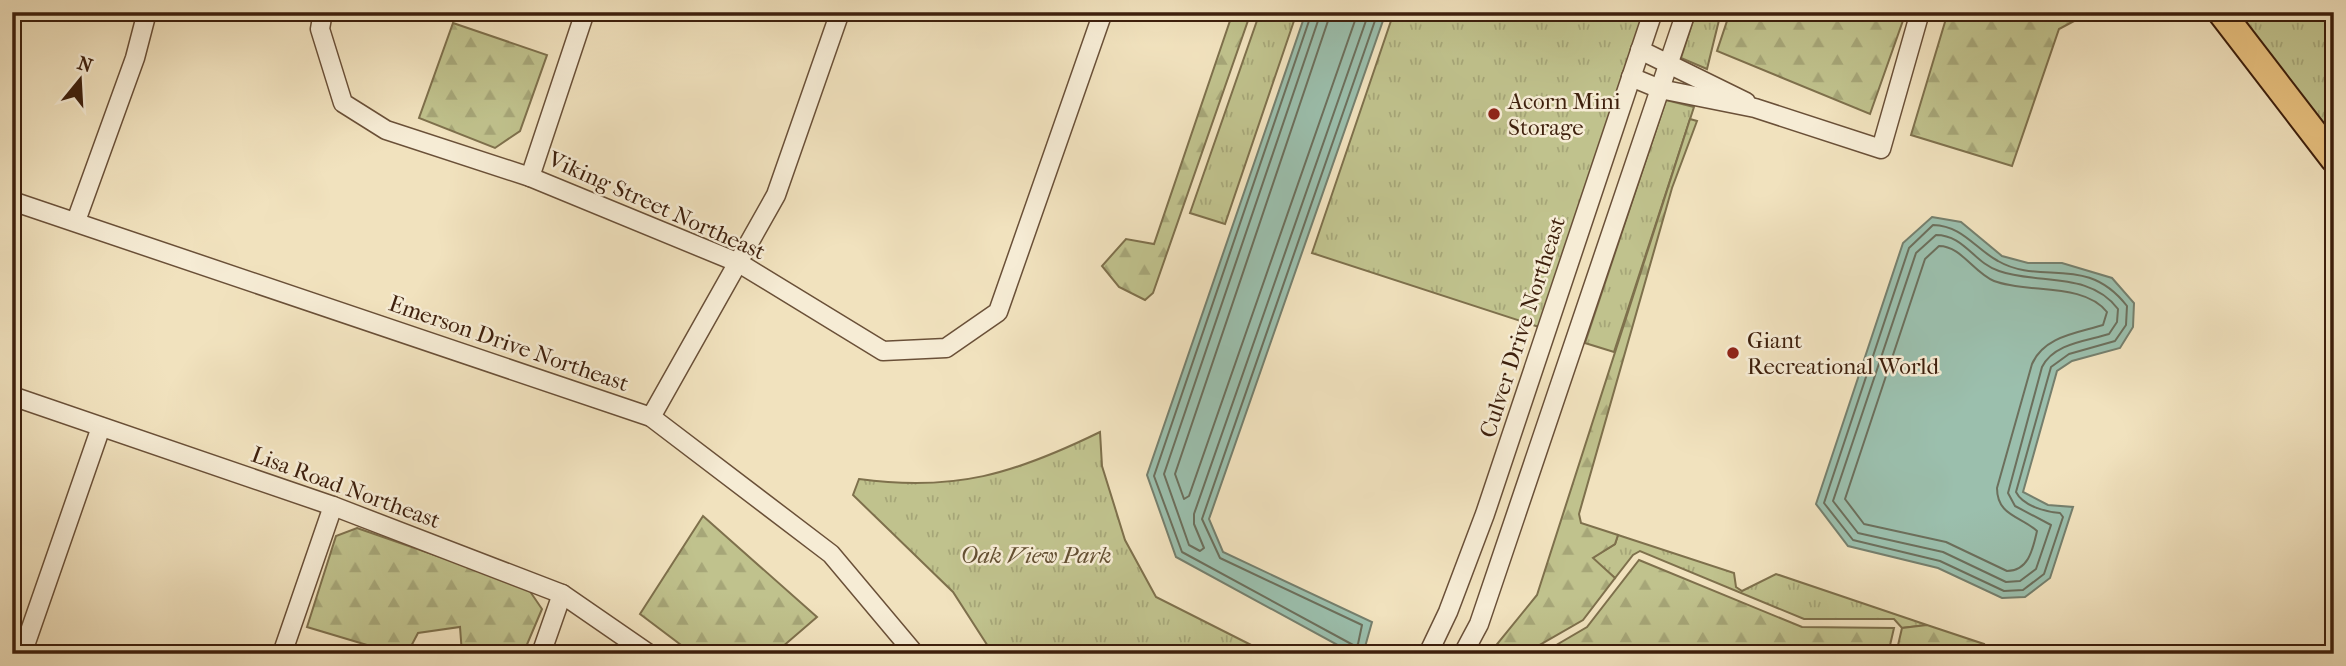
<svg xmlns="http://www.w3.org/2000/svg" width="2346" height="666" viewBox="0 0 2346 666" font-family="'IM FELL French Canon',serif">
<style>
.grass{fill:url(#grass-tufts);stroke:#7e704c;stroke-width:2}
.forest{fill:url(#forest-firs);stroke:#7e704c;stroke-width:2}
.water{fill:#9bbfad;stroke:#757f6d;stroke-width:2}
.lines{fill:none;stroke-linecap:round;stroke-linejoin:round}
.shore{stroke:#6c6f5c;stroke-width:2}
.minor-casing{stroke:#6a5038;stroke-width:21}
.highway-casing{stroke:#3d1f0c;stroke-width:30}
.minor{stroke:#f6ecd5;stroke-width:18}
.highway{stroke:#e8c17f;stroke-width:26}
.poi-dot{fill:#8f2418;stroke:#f6ecd5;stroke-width:2.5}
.labels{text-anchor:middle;stroke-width:5;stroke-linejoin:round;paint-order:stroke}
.poi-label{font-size:23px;fill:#3d1f0c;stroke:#f6ecd5;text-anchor:start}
.street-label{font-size:23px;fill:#3d1f0c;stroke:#f6ecd5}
.park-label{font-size:23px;font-style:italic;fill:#645033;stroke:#f6ecd5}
</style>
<defs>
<pattern id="grass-tufts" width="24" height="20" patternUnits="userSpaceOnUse" patternTransform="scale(1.75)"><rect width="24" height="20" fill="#c0c28d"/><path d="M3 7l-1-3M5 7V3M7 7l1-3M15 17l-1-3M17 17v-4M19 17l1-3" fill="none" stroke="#a6a678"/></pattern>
<pattern id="forest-firs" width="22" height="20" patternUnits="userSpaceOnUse" patternTransform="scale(1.75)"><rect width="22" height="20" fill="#c0c28d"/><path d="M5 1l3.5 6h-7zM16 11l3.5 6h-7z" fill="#a6a678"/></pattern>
</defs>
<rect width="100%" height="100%" fill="#f1e2be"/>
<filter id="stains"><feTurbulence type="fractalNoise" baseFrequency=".00286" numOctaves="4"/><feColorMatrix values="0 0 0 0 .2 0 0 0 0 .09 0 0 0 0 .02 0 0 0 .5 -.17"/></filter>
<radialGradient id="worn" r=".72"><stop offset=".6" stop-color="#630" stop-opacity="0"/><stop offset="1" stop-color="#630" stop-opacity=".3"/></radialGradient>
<g class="grass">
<path d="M1260,12h37l-72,212 -35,-11z"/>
<path d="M1394,12h250l-105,315 -227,-74z"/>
<path d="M1696,12h25l-14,57 -26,-11z"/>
<path d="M2238,12l96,2v126z"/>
<path d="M1666,100l28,7 -80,245 -29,-9z"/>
<path d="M1100,432l2,34 23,74 31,57 113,57h-276l-40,-62 -100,-97 6,-16c96,13 155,-5 241,-47z"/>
<path d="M1618,535l116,38 2,14 6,4 34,-17 151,51 -25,3 -8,-9h-90l-164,-68 -7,4 -18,23 -23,-20 23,-14z"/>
</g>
<g class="forest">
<path d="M1233,12h18l-98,281 -8,7 -26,-13 -17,-21 24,-27 28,5z"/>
<path d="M1730,12h176l-36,102 -153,-63z"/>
<path d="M1948,12h143l-32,17 -47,137 -101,-31z"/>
<path d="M453,23l94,32 -27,76 -25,17 -76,-30z"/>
<path d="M1690,119l7,2 -25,67 -93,326 2,9 37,12 -3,9 -22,14 22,20 -32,42 -59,34h-35l48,-59z"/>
<path d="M703,516l114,101 -43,37h-81l-53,-40z"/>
<path d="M357,528l170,59 15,22 -19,45h-61l-2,-27 -42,6 -11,21h-10l-90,-27 29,-91z"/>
<path d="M1639,560l163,67 92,1 -6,26h-347l46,-27z"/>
<path d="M1927,625l57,19 -3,10h-85l6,-26z"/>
</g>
<g class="water">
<path d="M1306,12h80l-177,507 14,33 149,70 -9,32h-9l-178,-97 -29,-82z"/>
<path d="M1932,217l29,5 41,34 26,7h34l50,15 22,25 -1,24 -13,21 -48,13 -15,10 -34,121 25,13 25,2 -23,71 -25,19 -23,1 -64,-30 -90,-22 -32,-42 87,-261z"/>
</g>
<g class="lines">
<g class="shore">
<path d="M1312,12l-158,464 28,76 173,94 3,-2 4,-19 -142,-67 -18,-39 176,-507"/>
<path d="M1321,12l-157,462 25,71 11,6 4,-3 -10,-24v-10l175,-502"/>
<path d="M1331,12l-156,462 9,25 5,-3 169,-484"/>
<path d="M1933,225c30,1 41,23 65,36 43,25 88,-8 129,45l-1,19 -11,16 -46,13 -18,13 -35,125c7,14 30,20 44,21l3,4 -19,57 -21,16 -19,1 -64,-30 -87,-21 -29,-37 85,-255z"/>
<path d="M1936,235c28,0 38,28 63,36 40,14 90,0 119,38l-1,13 -8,12c-22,7 -55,9 -67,33l-34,126 7,13 36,19 -15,44 -16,12 -14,1 -63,-30 -85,-19 -25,-32 83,-248z"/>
<path d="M1939,246c22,0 35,27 55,35 34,13 89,1 113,31l-4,13c-25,8 -59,11 -71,39l-35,124c0,28 24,28 40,43 -4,17 -8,40 -30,40l-61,-29 -82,-18 -19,-25 80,-240z"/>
</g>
<g class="minor-casing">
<g id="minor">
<path d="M323,12l-3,17 23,74 43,27 144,47 209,86 144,88 63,-3 52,-36 105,-300"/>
<path d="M1640,50l106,52"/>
<path d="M1631,77l29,12 95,19 126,41 39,-137"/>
<path d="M530,177l55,-165"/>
<path d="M12,201l639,216 180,137 84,100"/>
<path d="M76,221l59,-163 12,-46"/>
<path d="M12,396l321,110 229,88 87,60"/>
<path d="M651,417l125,-222 64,-183"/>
<path d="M22,654l79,-227"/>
<path d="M282,654l51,-148"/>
<path d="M541,654l21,-60"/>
<path d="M1428,654l20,-42 37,-98 168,-502"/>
<path d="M1463,654l16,-30 207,-612"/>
</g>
</g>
<g class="highway-casing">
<path id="highway" d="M2221,12l113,147"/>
</g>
<use href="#minor" class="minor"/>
<use href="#highway" class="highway"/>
</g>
<g class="poi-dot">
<circle cx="1494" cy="114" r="7"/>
<circle cx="1733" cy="353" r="7"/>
</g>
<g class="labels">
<g class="poi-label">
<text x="1508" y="109">Acorn Mini<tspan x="1508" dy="26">Storage</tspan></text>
<text x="1747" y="348">Giant<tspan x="1747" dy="26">Recreational World</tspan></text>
</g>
<g class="street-label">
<text transform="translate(657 205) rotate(24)" y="8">Viking Street Northeast</text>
<text transform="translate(1522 327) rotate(-72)" y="8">Culver Drive Northeast</text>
<text transform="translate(509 343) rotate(19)" y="8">Emerson Drive Northeast</text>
<text transform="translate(346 487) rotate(20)" y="8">Lisa Road Northeast</text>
</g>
<g class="park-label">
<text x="1036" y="563">Oak View Park</text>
</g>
</g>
<rect width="2346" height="666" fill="none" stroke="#f1e2be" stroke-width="42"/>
<rect x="14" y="14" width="2318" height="638" fill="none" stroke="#3d1f0c" stroke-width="3.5"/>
<rect x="21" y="21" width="2304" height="624" fill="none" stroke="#3d1f0c" stroke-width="2"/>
<g transform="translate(80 80) rotate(18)" stroke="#f6ecd5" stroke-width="5" paint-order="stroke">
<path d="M0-5L12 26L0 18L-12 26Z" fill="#3d1f0c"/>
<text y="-10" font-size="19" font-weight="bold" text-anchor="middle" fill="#3d1f0c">N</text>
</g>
<rect width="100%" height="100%" filter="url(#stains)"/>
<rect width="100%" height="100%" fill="url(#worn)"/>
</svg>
